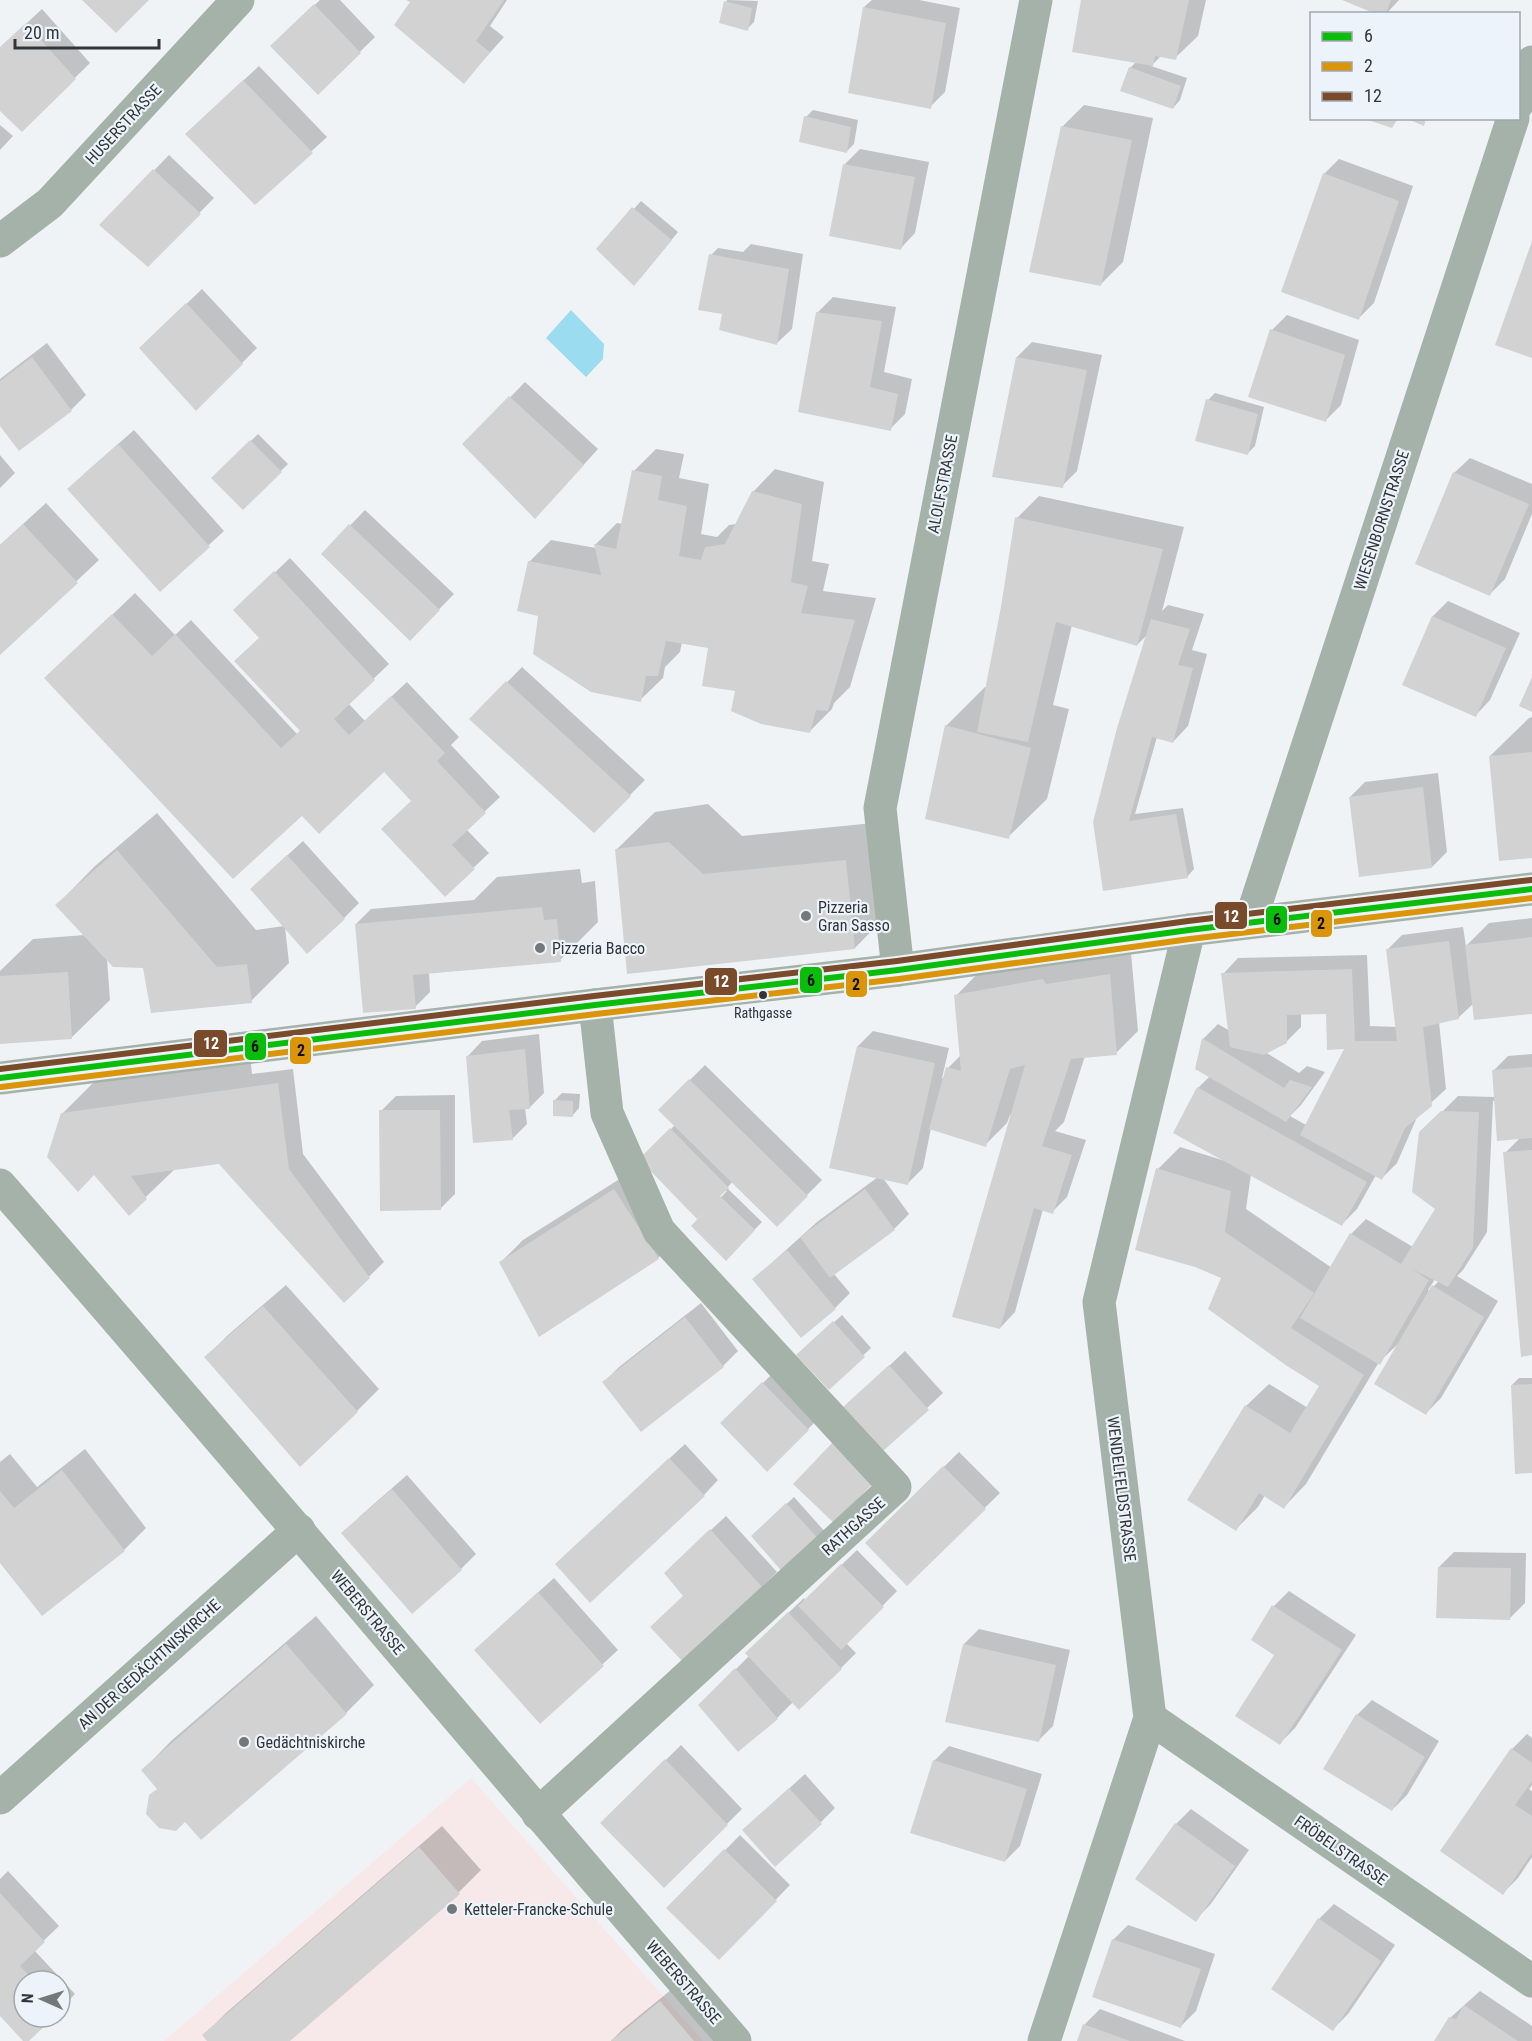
<svg xmlns="http://www.w3.org/2000/svg" width="1532" height="2041" viewBox="0 0 1532 2041" font-family="'Roboto Condensed',sans-serif">
<style>
.education{fill:#f7e9e9}
.water{fill:#9bdcf1}
.shadow{fill:#0003;fill-rule:evenodd}
.building{fill:#d2d2d2}
.lines{fill:none;stroke-linecap:round;stroke-linejoin:round}
.minor{stroke:#a5b2a9;stroke-width:33}
.bus-1-casing{stroke:#ecf3fa;stroke-width:10}
.bus-2-casing{stroke:#ecf3fa;stroke-width:10}
.bus-3-casing{stroke:#ecf3fa;stroke-width:10}
.bus-1{stroke:#0abd0b;stroke-width:6}
.bus-2{stroke:#da9508;stroke-width:6}
.bus-3{stroke:#7a4b2a;stroke-width:6}
.poi-dot{fill:#75787a;stroke:#ecf3fa;stroke-width:2}
.bus-dot{fill:#333638;stroke:#ecf3fa;stroke-width:2}
.labels{text-anchor:middle;stroke-width:4.5;stroke-linejoin:round;paint-order:stroke}
.bus-label{font-size:14px;fill:#333638;stroke:#ecf3fa}
.street-label{font-size:16px;fill:#333638;stroke:#ecf3fa}
.poi-label{font-size:16px;fill:#333638;stroke:#ecf3fa;text-anchor:start}
.line-badge{stroke:#ecf3fa;stroke-width:2}
.badge-label{font-size:16px;text-anchor:middle;font-weight:bold;fill:#fff}
.pale-badge-label{font-size:16px;text-anchor:middle;font-weight:bold;fill:#111}
</style>
<rect width="100%" height="100%" fill="#f0f3f6"/>
<path class="education" d="M471,1778l232,263h-539z"/>
<path class="water" d="M571,310l33,34 -1,15 -17,18 -40,-39z"/>
<g class="shadow">
<path d="M320,0h20l35,37 -57,56 -31,-62z"/>
<path d="M409,0h98l-17,26 14,11 -40,45 -52,-80z"/>
<path d="M727,0l31,1 -4,21 -7,7 -21,-27z"/>
<path d="M872,0h47l41,8 -15,84 -15,15 -66,-100z"/>
<path d="M1083,0h123l-8,36 -23,22 -14,-2 -10,10 36,12 -7,22 -7,8 -43,-40 7,-7z"/>
<path d="M1346,0h53l-13,14z"/>
<path d="M42,9l48,54 -68,67 -22,-21v-61z"/>
<path d="M259,66l68,71 -72,66 -53,-84z"/>
<path d="M1084,105l69,13 -30,144 -22,22 -39,-157z"/>
<path d="M813,110l45,10 -4,24 -7,7 -41,-34z"/>
<path d="M0,125l13,11 -13,14z"/>
<path d="M860,149l69,13 -14,71 -15,16 -55,-85z"/>
<path d="M169,155l45,43 -66,67 -47,-40z"/>
<path d="M1339,159l74,27 -39,117 -15,15 -35,-144z"/>
<path d="M641,201l37,31 -37,45 -43,-28z"/>
<path d="M751,244l52,10 -11,75 -16,15 -51,-35 -14,-54 7,-7 25,4z"/>
<path d="M202,289l55,59 -61,61 -40,-76z"/>
<path d="M833,297l63,10 -12,65 28,7 -7,35 -15,15 -72,-117z"/>
<path d="M1287,315l72,25 -18,65 -15,15 -54,-90z"/>
<path d="M1032,342l70,13 -25,116 -15,15 -45,-129z"/>
<path d="M47,343l39,52 -15,15 -51,39 -20,-26v-44z"/>
<path d="M525,382l73,67 -48,53 -85,-58z"/>
<path d="M1215,393l49,14 -9,39 -7,7 -40,-53z"/>
<path d="M134,430l90,101 -64,59 -76,-116z"/>
<path d="M258,434l30,30 -45,44 -30,-30z"/>
<path d="M656,449l28,5 -5,24 30,6 -8,50 16,3 12,-12 7,-1 17,-32 22,-23 49,13 -12,79 17,3 -6,27 53,7 -26,89 -16,16 -2,6 -22,22 -74,-41 -26,-44 -28,-4 -2,10 -15,15 -2,11 -23,22 -101,-86 -10,-52 22,-22 45,8 -1,-3 22,-22 6,1 11,-53z"/>
<path d="M0,455l15,18 -15,15z"/>
<path d="M1470,458l62,26v30l-27,65 -15,15 -36,-121z"/>
<path d="M1039,496l145,31 -22,84 6,-6 36,9 -12,36 15,4 -19,72 -15,16 -16,-5 -22,77 48,-6 11,61 -7,8 -82,12 44,-256 -12,12 -65,-20 -19,80 16,4 -22,90 -39,38 -62,-111 39,-39 2,1 30,-170z"/>
<path d="M46,503l53,57 -99,93v-108z"/>
<path d="M365,510l89,84 -44,45 -87,-85z"/>
<path d="M290,558l99,106 -41,39 17,18 42,-39 52,55 -8,8 49,52 -34,32 23,24 -44,42 -33,-94 -28,-31 -82,43 -233,-157 66,-63 40,42 16,-15 106,114 4,-4 -41,-92 -10,-42z"/>
<path d="M1448,601l72,32 -30,67 -15,16 -71,-32 29,-68z"/>
<path d="M522,667l123,113 -51,51 -123,-112z"/>
<path d="M1532,717v139l-42,-100 39,-38z"/>
<path d="M1438,773l9,79 -15,15 -82,-70 15,-15z"/>
<path d="M708,804l34,32 142,-14 9,87 -38,39 -239,-98 39,-38z"/>
<path d="M157,813l99,117 28,-4 -17,-52 36,-33 56,62 -15,15 -59,9 4,36 -38,38 -106,-34 -38,-8 3,41 -39,38 -71,4v-71l33,-32 52,-4 -28,-30 38,-39z"/>
<path d="M580,869l2,14 13,-2 3,41 -38,38 -131,12 1,20 -15,15 -59,-83 15,-15 103,-9 23,-23z"/>
<path d="M1532,918v94l-58,-9 -16,15 -19,4 7,67 -28,26 -21,48 -15,15 -6,-3 -19,34 -15,15 -91,-50 -5,35 86,59 19,-34 15,-15 47,28 24,-39 -4,-87 25,-25 37,1 -2,-26 15,-15 24,-2v300l-27,-201 15,-15 -25,-37h-2l-6,131 -24,38 -6,6 41,25 -57,97 -15,15 -28,-69 -19,18 -73,122 -22,23 -19,-12 -7,12 -22,22 10,-123 23,-22 39,24 13,-22 -98,-109 -65,-108 22,-22 42,13 -24,-72 12,-12 -14,-7 7,-30 15,-15 12,7 -7,-57 15,-16 129,-3 3,71 27,1 -10,-77 15,-15 61,-8 3,19 23,-23zM1327,1012l20,36 -41,77 -16,-9 11,-11 24,-33 -18,-6 -8,7 -34,-21 21,-10 15,-15v-14zM1435,1279l4,2 -10,10 -1,-1z"/>
<path d="M1131,953l7,78 -22,22 -31,3 -21,66 -9,9 31,9 -19,57 -15,15 -9,-3 -28,103 -15,16 13,-212 -3,-1 -3,8 -22,22 -54,-17 -8,40 -15,15 -25,-5 26,36 -15,15 -60,45 16,19 -15,15 -81,-29 63,-57 61,-45 -20,-131 15,-15 76,17 -7,30 3,1 3,-11 13,-13 -5,-59 22,-23z"/>
<path d="M539,1034l5,59 -15,15h-4l2,16 -15,15 -45,-82 15,-16z"/>
<path d="M250,1055l2,19 41,-5 10,85 81,108 -40,39 -124,-139 -44,6 -47,45 -67,-99 39,-39z"/>
<path d="M705,1065l117,115 -45,45 -44,-44 -6,7 35,34 -36,37 -33,-33 34,-35 -86,-32 34,-34 -15,-15z"/>
<path d="M562,1093l18,1 -1,14 -7,8 -17,-16z"/>
<path d="M455,1095v99l-15,15 -59,-98 15,-15z"/>
<path d="M637,1168l43,68 -22,22 -157,4 22,-22z"/>
<path d="M286,1285l93,104 -22,22 -151,-54 22,-22z"/>
<path d="M701,1303l37,48 -15,15 -119,16 15,-15z"/>
<path d="M842,1315l29,33 -42,40 -23,-40z"/>
<path d="M905,1351l38,42 -60,56 -38,-42z"/>
<path d="M778,1368l45,46 -56,56 -44,-47z"/>
<path d="M1519,1378h13v93l-20,-86z"/>
<path d="M685,1444l33,36 -14,15 -132,54z"/>
<path d="M85,1449l61,79 -22,22 -124,10v-98l10,-8 27,33z"/>
<path d="M959,1452l41,41 -93,91 -40,-41z"/>
<path d="M407,1475l69,79 -15,15 -103,-51z"/>
<path d="M794,1497l33,37 -7,7 -60,-12z"/>
<path d="M726,1516l51,56 -15,15 -77,9 -4,-38z"/>
<path d="M857,1550l40,41 -51,52 10,10 -15,15 -48,34 -16,16 -77,-13 50,-50 12,-17 42,-40 1,2z"/>
<path d="M1454,1552l72,1 -1,50 -15,15 -71,-51z"/>
<path d="M554,1578l64,72 -78,72 -49,-87z"/>
<path d="M1289,1591l67,44 -61,93 -15,15 -6,-137z"/>
<path d="M316,1616l58,69 -28,28 -188,75 -15,-18 28,-29z"/>
<path d="M979,1629l91,21 -17,76 -15,15 -74,-97z"/>
<path d="M1372,1700l67,41 -32,54 -15,15 -35,-95z"/>
<path d="M1527,1734l5,4v47l-3,4 3,2v66l-14,21 -15,15 9,-144z"/>
<path d="M681,1745l61,64 -78,77 -62,-63z"/>
<path d="M949,1746l93,28 -22,72 -15,15 -71,-100z"/>
<path d="M805,1774l30,34 -15,15 -60,-8z"/>
<path d="M1191,1809l58,41 -39,55 -15,15 -58,-41 39,-55z"/>
<path d="M442,1826l39,44 -22,22 -172,149h-78l-5,-6 22,-22z"/>
<path d="M740,1835l50,50 -71,73 -51,-50z"/>
<path d="M8,1871l51,55 -25,24 41,44 -15,15v-28h-36v36h28l-25,24 -27,-27v-135z"/>
<path d="M1334,1904l61,41 -47,69 -15,15 -14,-110z"/>
<path d="M1128,1925l87,29 -19,57 -15,15 -68,-86z"/>
<path d="M683,1980l53,61h-125l12,-12z"/>
<path d="M1480,1991l52,35v15h-96l14,-23z"/>
<path d="M1100,2009l85,32h-106l6,-17z"/>
</g>
<g class="building">
<path d="M82,0h67l-33,33z"/>
<path d="M406,0h98l-28,41 14,11 -26,32 -70,-59 16,-23z"/>
<path d="M1081,0h108l-13,60 -21,-4 -2,10 -81,-14z"/>
<path d="M1342,0h49l-5,14h-10z"/>
<path d="M724,1l28,7 -4,23 -29,-8z"/>
<path d="M314,4l47,49 -43,42 -48,-49z"/>
<path d="M863,7l83,16 -15,86 -83,-16z"/>
<path d="M26,23l50,56 -54,53 -22,-21v-64z"/>
<path d="M1129,67l52,19 -8,23 -53,-18z"/>
<path d="M243,80l70,73 -58,52 -70,-71z"/>
<path d="M804,116l47,11 -4,26 -48,-11z"/>
<path d="M1362,118h36l-6,10z"/>
<path d="M1405,118h21l-2,8z"/>
<path d="M1061,126l71,14 -31,146 -72,-14z"/>
<path d="M843,164l72,13 -14,73 -72,-14z"/>
<path d="M153,169l48,45 -53,53 -49,-42z"/>
<path d="M1323,173l76,28 -40,119 -78,-28z"/>
<path d="M632,207l40,33 -38,46 -38,-37z"/>
<path d="M1532,241v117l-37,-13z"/>
<path d="M709,254l80,15 -12,76 -58,-15 3,-16 -24,-4z"/>
<path d="M186,303l57,61 -47,47 -57,-63z"/>
<path d="M816,312l66,9 -12,66 28,7 -7,37 -93,-19z"/>
<path d="M1270,329l75,26 -19,67 -78,-25z"/>
<path d="M32,357l40,54 -53,40 -19,-25v-45z"/>
<path d="M1016,357l71,13 -24,118 -71,-11z"/>
<path d="M509,396l75,69 -49,54 -73,-75z"/>
<path d="M1206,399l52,15 -10,41 -53,-14z"/>
<path d="M250,440l32,32 -39,38 -32,-32z"/>
<path d="M118,444l92,103 -50,45 -93,-103z"/>
<path d="M632,470l30,6 -4,24 29,6 -8,50 22,4 4,-13 20,-3 27,-53 50,13 -11,78 17,4 -7,27 54,7 -27,91 -12,-1 -6,23 -49,-9 -30,-13 4,-20 -33,-5 6,-38 -42,-7 -8,35h-12l-5,26 -50,-10 -58,-38 5,-38 -21,-5 11,-50 73,14 -7,-31 22,5z"/>
<path d="M1453,472l76,32 -39,92 -75,-32z"/>
<path d="M1015,517l148,32 -26,97 -81,-24 -28,120 -51,-10 24,-125z"/>
<path d="M23,524l55,59 -78,72v-110z"/>
<path d="M349,524l91,86 -30,31 -89,-87z"/>
<path d="M274,571l101,109 -41,39 15,16 42,-39 54,57 -8,8 49,52 -34,32 23,24 -30,28 -64,-68 30,-28 -27,-29 -65,62 -17,-18 -69,63 -189,-201 68,-64 40,42 23,-22 106,114 19,-17 -66,-70 25,-23 -26,-28z"/>
<path d="M1432,616l74,32 -30,69 -74,-32z"/>
<path d="M1151,619l39,10 -12,36 15,3 -20,75 -21,-6 -23,84 47,-7 12,64 -85,13 -10,-69 24,-94z"/>
<path d="M1532,677v35l-13,-6z"/>
<path d="M506,681l125,115 -37,37 -125,-114z"/>
<path d="M945,725l86,23 -22,91 -84,-20z"/>
<path d="M1532,752v106l-33,3 -10,-105z"/>
<path d="M1423,787l9,81 -73,9 -10,-80z"/>
<path d="M669,842l34,32 143,-14 9,89 -228,25 -12,-125z"/>
<path d="M117,850l100,117 30,-3 5,39 -101,10 -8,-45 -30,-1 -58,-62z"/>
<path d="M287,855l58,64 -38,35 -57,-65z"/>
<path d="M542,907l2,13 13,-1 4,43 -148,13 3,34 -53,4 -8,-89z"/>
<path d="M1532,937v77l-58,6 -9,-75z"/>
<path d="M1449,941l10,78 -36,8 9,79 -27,22 -23,52 -82,-45 44,-86 -17,1 -1,-36 -39,1v28l-23,12 -34,-8 -9,-74 131,-4 3,72h42l-11,-92z"/>
<path d="M68,972l4,67 -72,5v-68z"/>
<path d="M1110,974l7,81 -46,4 -29,87 30,9 -19,59 -19,-6 -34,121 -48,-12 73,-252 -15,4 -24,78 -57,-18 17,-62 15,4 -7,-76 89,-16 3,5z"/>
<path d="M1202,1038l82,50 6,-8 22,7 -26,35 -91,-53z"/>
<path d="M857,1046l78,17 -27,122 -79,-17z"/>
<path d="M525,1049l5,60 -21,1 4,30 -40,3 -7,-87z"/>
<path d="M1532,1067v71l-35,3 -5,-71z"/>
<path d="M689,1079l119,117 -31,31 -119,-117z"/>
<path d="M278,1083l11,86 81,109 -26,25 -125,-139 -88,12 16,23 -18,17 -35,-41 -16,17 -31,-35 14,-44z"/>
<path d="M1197,1087l170,95 -25,44 -169,-93z"/>
<path d="M553,1100l20,1v16l-20,-1z"/>
<path d="M379,1110h61l1,100 -61,1z"/>
<path d="M1441,1111l38,1 -6,136 -25,39 -36,-18 17,11 -49,85 -80,-47 50,-85 51,31 34,-55 -23,-17 7,-60z"/>
<path d="M670,1128l59,60 -9,8 35,34 -29,31 -35,-35 15,-16 -9,9 -58,-60z"/>
<path d="M1532,1150v205l-11,2 -18,-205z"/>
<path d="M1156,1168l75,23 -6,41 89,61 -23,35 73,47 -80,134 -25,-16 -23,38 -49,-31 58,-95 45,28 29,-47 -32,-20 -79,-57 13,-31 -26,-11 -60,-17z"/>
<path d="M614,1189l45,70 -120,78 -40,-75z"/>
<path d="M865,1189l30,41 -65,48 -30,-41z"/>
<path d="M787,1250l49,59 -35,29 -49,-59z"/>
<path d="M1432,1285l52,32 -58,98 -52,-31z"/>
<path d="M263,1306l95,106 -58,55 -96,-110z"/>
<path d="M685,1317l39,50 -83,65 -39,-50z"/>
<path d="M833,1321l32,36 -36,33 -33,-35z"/>
<path d="M889,1365l40,45 -46,41 -40,-44z"/>
<path d="M762,1382l47,48 -42,42 -47,-49z"/>
<path d="M1532,1384v89l-17,1 -4,-89z"/>
<path d="M833,1442l42,39 -40,43 -42,-40z"/>
<path d="M669,1458l36,38 -115,107 -35,-39z"/>
<path d="M943,1466l43,43 -79,77 -42,-43z"/>
<path d="M62,1470l63,81 -83,65 -42,-53v-72l14,17z"/>
<path d="M392,1489l70,81 -50,44 -71,-81z"/>
<path d="M786,1503l35,39 -36,33 -34,-39z"/>
<path d="M710,1529l53,59 -79,75 -34,-36 33,-31 -19,-23z"/>
<path d="M841,1564l43,43 -43,43 -43,-44z"/>
<path d="M1438,1567l73,1 -1,52 -74,-2z"/>
<path d="M538,1592l66,74 -64,58 -66,-74z"/>
<path d="M1272,1605l70,45 -62,95 -45,-29 39,-61 -23,-15z"/>
<path d="M788,1612l54,57 -43,41 -54,-57z"/>
<path d="M286,1644l61,70 -146,126 -16,-18 -9,9 -17,-3 -13,-14 3,-19 8,-6 -16,-19z"/>
<path d="M963,1644l93,21 -17,77 -94,-20z"/>
<path d="M735,1668l43,51 -40,33 -40,-47z"/>
<path d="M1356,1714l69,43 -33,54 -69,-42z"/>
<path d="M1511,1748l21,15v18l-17,24 17,11v37l-29,42 -63,-44z"/>
<path d="M665,1759l63,66 -64,63 -64,-65z"/>
<path d="M933,1760l94,29 -22,73 -95,-29z"/>
<path d="M789,1788l33,36 -47,43 -33,-37z"/>
<path d="M1175,1823l60,43 -39,56 -61,-43z"/>
<path d="M419,1847l41,47 -170,147h-83l-5,-6z"/>
<path d="M724,1849l53,52 -58,59 -53,-52z"/>
<path d="M0,1893l45,49 -25,24 14,15h-10v36h30l-25,24h-6l-23,-25z"/>
<path d="M1318,1918l63,43 -48,70 -62,-42z"/>
<path d="M1112,1939l89,30 -20,59 -89,-31z"/>
<path d="M660,2001l34,40h-83z"/>
<path d="M1464,2005l54,36h-84l15,-24 7,2z"/>
<path d="M1083,2024l47,17h-53z"/>
</g>
<g class="lines">
<g class="minor">
<path d="M1518,103l14,-41"/>
<path d="M0,241l50,-38 188,-203"/>
<path d="M1250,922l263,-804"/>
<path d="M898,970l-18,-162 156,-808"/>
<path d="M0,1078l595,-73 303,-35 291,-40 343,-41"/>
<path d="M0,1185c248,283 488,572 735,856"/>
<path d="M1150,1718l382,263"/>
<path d="M0,1798l299,-268"/>
<path d="M538,1814l357,-327 -236,-256 -52,-118 -12,-108"/>
<path d="M1044,2041l106,-323 -51,-416 90,-372"/>
</g>
<g class="bus-1-casing">
<path id="bus-1" d="M0,1078l595,-73 303,-35 291,-40 343,-41"/>
</g>
<g class="bus-2-casing">
<path id="bus-2" d="M1,1087l595,-73 303,-35 291,-40 342,-41"/>
</g>
<g class="bus-3-casing">
<path id="bus-3" d="M0,1069l594,-73 303,-35 291,-40 343,-41"/>
</g>
<use href="#bus-1" class="bus-1"/>
<use href="#bus-2" class="bus-2"/>
<use href="#bus-3" class="bus-3"/>
</g>
<g class="poi-dot">
<circle cx="806" cy="916" r="6"/>
<circle cx="540" cy="948" r="6"/>
<circle cx="244" cy="1742" r="6"/>
<circle cx="452" cy="1909" r="6"/>
</g>
<circle class="bus-dot" cx="763" cy="995" r="5"/>
<g class="labels">
<g class="bus-label">
<text x="763" y="1018">Rathgasse</text>
</g>
<g class="street-label">
<text transform="translate(123 124) rotate(-47)" y="6">HUSERSTRASSE</text>
<text transform="translate(942 484) rotate(-79)" y="6">ALOLFSTRASSE</text>
<text transform="translate(1381 520) rotate(-72)" y="6">WIESENBORNSTRASSE</text>
<text transform="translate(1122 1489) rotate(83)" y="6">WENDELFELDSTRASSE</text>
<text transform="translate(853 1526) rotate(-42)" y="6">RATHGASSE</text>
<text transform="translate(368 1612) rotate(50)" y="6">WEBERSTRASSE</text>
<text transform="translate(149 1664) rotate(-42)" y="6">AN DER GEDÄCHTNISKIRCHE</text>
<text transform="translate(1341 1850) rotate(35)" y="6">FRÖBELSTRASSE</text>
<text transform="translate(684 1982) rotate(49)" y="6">WEBERSTRASSE</text>
</g>
<g class="poi-label">
<text x="818" y="913">Pizzeria<tspan x="818" dy="18">Gran Sasso</tspan></text>
<text x="552" y="954">Pizzeria Bacco</text>
<text x="256" y="1748">Gedächtniskirche</text>
<text x="464" y="1915">Ketteler-Francke-Schule</text>
</g>
</g>
<g class="line-badge">
<rect x="1214" y="901" width="34" height="29" rx="6" fill="#7a4b2a"/>
<rect x="1265" y="905" width="23" height="29" rx="6" fill="#0abd0b"/>
<rect x="1310" y="909" width="23" height="29" rx="6" fill="#da9508"/>
<rect x="799" y="966" width="24" height="28" rx="6" fill="#0abd0b"/>
<rect x="704" y="967" width="34" height="29" rx="6" fill="#7a4b2a"/>
<rect x="845" y="970" width="23" height="28" rx="6" fill="#da9508"/>
<rect x="193" y="1029" width="35" height="29" rx="6" fill="#7a4b2a"/>
<rect x="244" y="1032" width="23" height="29" rx="6" fill="#0abd0b"/>
<rect x="289" y="1036" width="23" height="29" rx="6" fill="#da9508"/>
</g>
<g class="badge-label">
<text x="1231" y="922">12</text>
<text x="721" y="987">12</text>
<text x="211" y="1049">12</text>
</g>
<g class="pale-badge-label">
<text x="1277" y="925">6</text>
<text x="1321" y="929">2</text>
<text x="811" y="986">6</text>
<text x="856" y="990">2</text>
<text x="255" y="1052">6</text>
<text x="301" y="1056">2</text>
</g>
<rect x="1310" y="12" width="210" height="108" fill="#ecf3fa" stroke="#a2a7ac" stroke-width="1.5"/>
<rect x="1322" y="32" width="30" height="9" fill="#0abd0b" stroke="#a2a7ac" stroke-width="1.5"/>
<text x="1364" y="42" font-size="18" fill="#333638">6</text>
<rect x="1322" y="62" width="30" height="9" fill="#da9508" stroke="#a2a7ac" stroke-width="1.5"/>
<text x="1364" y="72" font-size="18" fill="#333638">2</text>
<rect x="1322" y="92" width="30" height="9" fill="#7a4b2a" stroke="#a2a7ac" stroke-width="1.5"/>
<text x="1364" y="102" font-size="18" fill="#333638">12</text>
<g transform="translate(42 1999) rotate(273)"><circle r="28" fill="#ecf3fa" stroke="#a2a7ac" stroke-width="1.5"/>
<path d="M0-4.5L10 22L0 15L-10 22Z" fill="#75787a"/>
<text y="-9" font-size="16" font-weight="bold" text-anchor="middle" fill="#333638">N</text>
</g>
<path d="M15 39v9h144v-9" fill="none" stroke="#333638" stroke-width="3"/>
<text x="24" y="39" font-size="18" fill="#333638" stroke="#ecf3fa" stroke-width="4.5" paint-order="stroke">20 m</text>
</svg>
